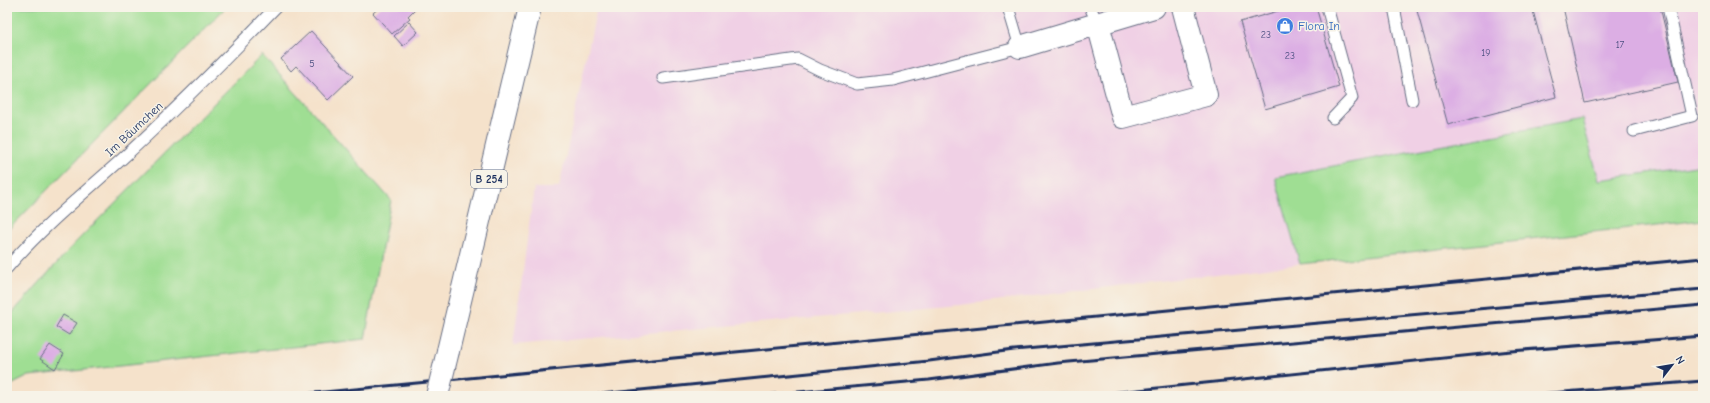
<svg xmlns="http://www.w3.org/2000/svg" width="1710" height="403" viewBox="0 0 1710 403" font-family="'Comic Neue',sans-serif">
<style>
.built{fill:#f0d0e5}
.green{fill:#9fde93;stroke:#5d8678}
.building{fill:#dcaee4}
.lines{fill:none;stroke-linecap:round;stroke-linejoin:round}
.service-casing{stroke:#676e84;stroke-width:13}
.minor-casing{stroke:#676e84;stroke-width:24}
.primary-casing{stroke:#676e84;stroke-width:24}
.service{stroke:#fff;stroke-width:11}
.minor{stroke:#fff;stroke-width:22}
.primary{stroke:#fff;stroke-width:22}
.rail{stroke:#1b2f5e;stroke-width:3}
.primary-bridge-casing{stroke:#676e84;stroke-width:24;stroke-linecap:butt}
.primary-bridge{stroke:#fff;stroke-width:22}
.labels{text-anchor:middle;stroke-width:3;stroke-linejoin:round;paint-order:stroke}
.number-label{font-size:10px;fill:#4b4f80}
.shield{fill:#f7f3e8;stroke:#5d6a87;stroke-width:1}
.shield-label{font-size:11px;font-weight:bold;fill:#1b2f5e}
.shop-label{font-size:12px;fill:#366cbe;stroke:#f7f3e8;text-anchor:start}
.street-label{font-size:12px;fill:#1b2f5e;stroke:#f7f3e8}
</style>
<rect width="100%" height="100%" fill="#f7f3e8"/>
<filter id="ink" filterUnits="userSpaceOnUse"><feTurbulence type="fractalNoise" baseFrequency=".025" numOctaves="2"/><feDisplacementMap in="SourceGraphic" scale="8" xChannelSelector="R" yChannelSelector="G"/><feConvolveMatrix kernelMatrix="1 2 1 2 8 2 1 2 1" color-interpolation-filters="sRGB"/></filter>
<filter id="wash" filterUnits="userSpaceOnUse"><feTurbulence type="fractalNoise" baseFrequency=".012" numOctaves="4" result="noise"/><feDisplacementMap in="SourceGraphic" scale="16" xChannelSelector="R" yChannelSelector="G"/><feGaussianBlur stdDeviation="0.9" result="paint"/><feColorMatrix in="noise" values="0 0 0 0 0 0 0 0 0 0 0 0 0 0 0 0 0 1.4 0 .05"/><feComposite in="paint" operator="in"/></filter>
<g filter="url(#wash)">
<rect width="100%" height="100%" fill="#f5e2cb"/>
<path class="built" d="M597,7h1106v158l-104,15 -18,-61 -306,58 25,87 -340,41 -447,40 21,-157h25z"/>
<g class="green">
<path d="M7,7h219l-219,224z"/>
<path d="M262,55l129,145 -26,139 -336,37 -22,11v-68l67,-75z"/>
<path d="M1582,119l17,61 104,-15v55l-403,44 -25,-87z"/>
</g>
<g id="blocks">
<g class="building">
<path d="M380,7h35l1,1 -8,8 2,2 -18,16 -19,-21z"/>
<path d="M1292,7h24l23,80 -74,22 -25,-87z"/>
<path d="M1416,7h116l24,90 -108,28z"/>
<path d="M1563,7h97l18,75 -93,21z"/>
<path d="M409,22l9,10 -15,14 -9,-10z"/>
<path d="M311,31l42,45 -25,24 -32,-34 -5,5 -10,-12z"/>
<path d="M63,315l14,8 -8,12 -13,-8z"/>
<path d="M50,345l14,9 -9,15 -15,-10z"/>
</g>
</g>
</g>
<g filter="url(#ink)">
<use href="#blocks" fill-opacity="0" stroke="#676e84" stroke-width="1"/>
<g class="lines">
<g class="service-casing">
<g id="service">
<path d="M1090,7l8,17"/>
<path d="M1327,7l25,91 -19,20"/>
<path d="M1394,7l18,93"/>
<path d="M663,78l135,-19 22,11 37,14 36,-4 127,-33 -12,-40"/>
<path d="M1634,131l58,-15 -24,-109"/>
<path d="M7,268c34,-40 76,-74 115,-109 53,-49 104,-100 154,-152"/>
</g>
</g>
<g class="minor-casing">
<g id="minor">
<path d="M1098,24l25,93 83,-22 -23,-88"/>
<path d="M1020,47l134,-40"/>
</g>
</g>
<g class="primary-casing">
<path id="primary" d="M448,351l82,-344"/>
</g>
<use href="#service" class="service"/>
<use href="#minor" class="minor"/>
<use href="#primary" class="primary"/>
<g class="rail">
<path d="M283,396l1420,-138"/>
<path d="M581,396l348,-35 85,-11 689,-61"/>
<path d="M753,396l176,-16 129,-17 645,-58"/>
<path d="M1081,396l430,-45 192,-15"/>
<path d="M1513,396l190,-15"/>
</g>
<g class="primary-bridge-casing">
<path id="primary-bridge" d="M437,396l11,-45"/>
</g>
<use href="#primary-bridge" class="primary-bridge"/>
</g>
</g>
<defs>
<g id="shop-disc" transform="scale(0.9)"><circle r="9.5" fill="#3f7fe0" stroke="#f7f3e8"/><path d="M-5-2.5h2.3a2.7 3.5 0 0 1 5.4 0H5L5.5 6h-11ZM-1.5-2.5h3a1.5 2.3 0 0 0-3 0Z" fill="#fff"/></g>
</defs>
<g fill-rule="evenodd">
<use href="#shop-disc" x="1285" y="26"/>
</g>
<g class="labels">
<g class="number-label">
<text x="1266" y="38">23</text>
<text x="1620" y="48">17</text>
<text x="1486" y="56">19</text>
<text x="1290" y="59">23</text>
<text x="312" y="67">5</text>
</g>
<rect class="shield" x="471" y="170" width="36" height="18" rx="3"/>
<g class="shield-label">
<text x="489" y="183">B 254</text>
</g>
<g class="shop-label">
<text x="1298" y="30">Flora In</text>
</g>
<g class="street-label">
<text transform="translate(134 129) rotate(-43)" y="4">Im Bäumchen</text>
</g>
</g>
<rect width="1710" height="403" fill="none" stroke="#f7f3e8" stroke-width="24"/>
<g transform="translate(1672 365) rotate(59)" stroke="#f7f3e8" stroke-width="3" paint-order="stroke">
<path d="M0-3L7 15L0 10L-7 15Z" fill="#1b2f5e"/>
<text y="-6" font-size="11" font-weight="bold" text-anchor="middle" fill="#1b2f5e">N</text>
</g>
</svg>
